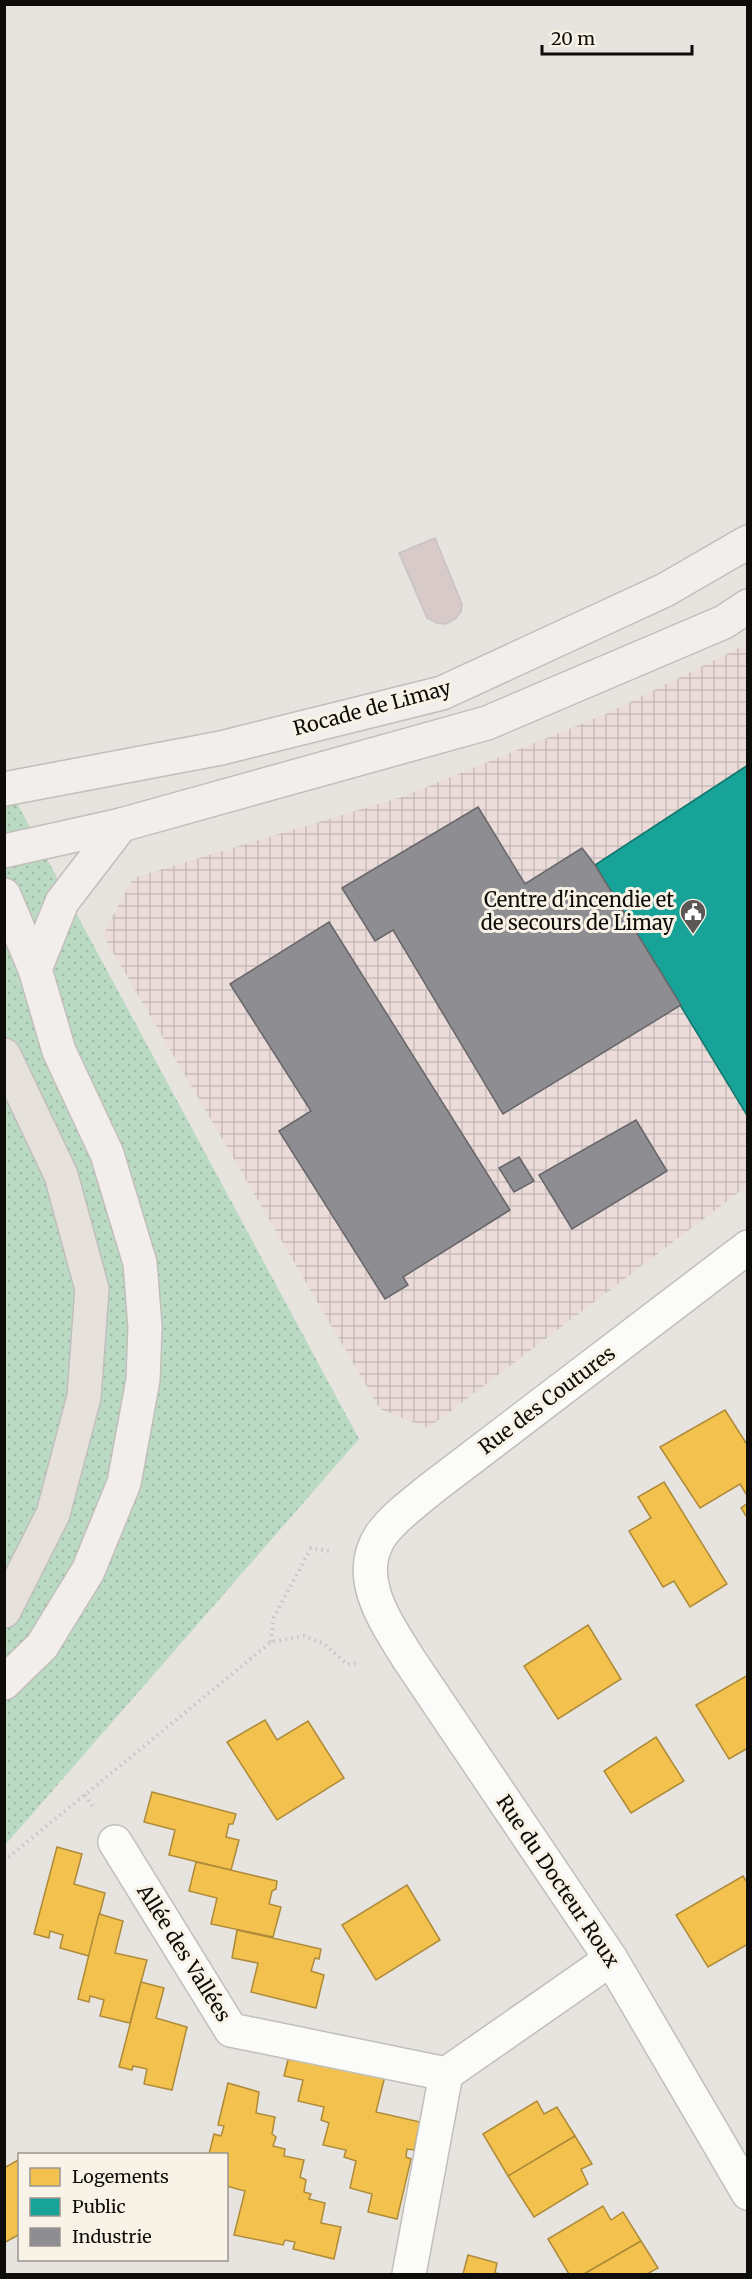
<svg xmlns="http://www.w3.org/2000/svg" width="752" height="2279" viewBox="0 0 752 2279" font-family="Merriweather,serif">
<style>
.industrial{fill:url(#industrial-grid)}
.grass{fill:url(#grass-dots)}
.homes{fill:#f2c14e;stroke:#ae8b39;stroke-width:1.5}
.public{fill:#17a398;stroke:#14766d;stroke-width:1.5}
.industry{fill:#8d8d92;stroke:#676669;stroke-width:1.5}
.building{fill:#d8cac8;stroke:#c8c4c1;stroke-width:1.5}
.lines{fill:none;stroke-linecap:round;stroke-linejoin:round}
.minor-casing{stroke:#c2bfbb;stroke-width:36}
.secondary-casing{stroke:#c2bfbb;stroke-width:36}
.primary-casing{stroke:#c1bfbd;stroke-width:36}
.path{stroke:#c6c5c4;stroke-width:4;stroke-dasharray:1.5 4.5;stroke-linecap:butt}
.minor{stroke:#fbfbfa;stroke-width:33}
.secondary{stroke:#f1eeeb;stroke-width:33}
.primary{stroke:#e7e1db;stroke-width:33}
.labels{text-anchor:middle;stroke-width:6;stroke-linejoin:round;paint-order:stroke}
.street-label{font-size:20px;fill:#0e0c09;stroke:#f8f2e7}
.poi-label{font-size:20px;fill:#0e0c09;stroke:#f8f2e7;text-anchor:end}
</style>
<defs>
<pattern id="industrial-grid" width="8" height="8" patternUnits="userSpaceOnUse" patternTransform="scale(1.5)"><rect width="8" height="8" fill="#ebdbd9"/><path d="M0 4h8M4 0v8" fill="none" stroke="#c8bbb9"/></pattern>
<pattern id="grass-dots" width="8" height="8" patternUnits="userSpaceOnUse" patternTransform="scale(1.5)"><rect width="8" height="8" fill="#badac4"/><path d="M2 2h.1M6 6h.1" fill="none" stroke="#9fbaa7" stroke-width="1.8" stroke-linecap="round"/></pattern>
</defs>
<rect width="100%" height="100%" fill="#e7e3de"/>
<path class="industrial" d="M747,644v542l-319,242 -48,-19 -277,-474 30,-57 269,-81 204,-83z"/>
<path class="grass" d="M4,779l355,660 -354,406h-1z"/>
<g class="homes">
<path d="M725,1410l23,36v51l-8,-13 -40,24 -40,-61z"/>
<path d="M664,1482l63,102 -37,23 -16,-26 -11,6 -34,-56 22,-13 -13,-21z"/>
<path d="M748,1503v16l-7,-11z"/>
<path d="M588,1625l33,54 -63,40 -34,-53z"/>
<path d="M748,1675v73l-19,11 -33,-54z"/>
<path d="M265,1720l12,20 31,-19 36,57 -67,42 -50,-78z"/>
<path d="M656,1737l28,44 -53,32 -27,-42z"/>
<path d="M152,1792l84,22 -3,10h-4l-3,13 13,3 -8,30 -62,-15 6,-25 -31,-8z"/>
<path d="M57,1847l25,7 -8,30 31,9 -16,63 -29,-8 3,-13 -13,-4 -1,7 -15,-4z"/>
<path d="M196,1862l81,19 -1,8 -4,2 -3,13 12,3 -8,30 -62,-13 6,-26 -28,-7z"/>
<path d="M743,1876l5,8v60l-40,23 -32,-52z"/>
<path d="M407,1885l33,55 -64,40 -34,-55z"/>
<path d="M99,1914l24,7 -8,32 32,7 -17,63 -30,-7 4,-16 -14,-4 -1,6 -11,-3z"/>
<path d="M237,1930l84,19 -2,10 -4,-1 -4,13 13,4 -8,33 -65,-16 7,-29 -26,-5z"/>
<path d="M141,1982l23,6 -8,30 31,9 -15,63 -28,-6 3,-15 -14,-3 -1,4 -13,-3z"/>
<path d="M292,2044l95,24 -11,44 44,10 -6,28 -7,-1 -1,8 5,2 -14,60 -29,-7 4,-18 -22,-6 6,-27 -12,-4 2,-7 -23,-5 6,-22 -8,-3 3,-13 -26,-6 5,-21 -19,-4z"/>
<path d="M228,2083l31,9 -3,21 19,4 -3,17 4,3 -3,9 12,3 -1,7 20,4 -4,17 6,3 -2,12 7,2 -2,5 16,4 -4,20 20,4 -7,32 -41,-10 2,-7 -10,-2 -2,5 -49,-10 11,-44 -19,-5v-32h-17l5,-20 7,2 3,-10 -6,-1z"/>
<path d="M537,2101l7,13 13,-7 18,29 -67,40 -25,-42z"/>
<path d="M575,2136l17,28 -11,5 7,15 -54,33 -26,-41z"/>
<path d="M20,2159v75l-16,9v-75z"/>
<path d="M603,2206l8,14 12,-8 18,29 -57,33h-15l-21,-35z"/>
<path d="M641,2241l17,27 -11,6h-63z"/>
<path d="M468,2255l29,8 -2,10 7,1h-39z"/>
</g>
<path class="public" d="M748,765v352l-153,-252z"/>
<g class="industry">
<path d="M478,807l47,77 57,-36 13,17 86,140 -178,109 -110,-184 -18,11 -33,-53z"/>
<path d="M329,922l181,288 -107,67 5,8 -23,14 -106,-168 32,-20 -81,-127z"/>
<path d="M636,1120l31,51 -95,58 -33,-54z"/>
<path d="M519,1157l15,24 -20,11 -15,-24z"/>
</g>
<path class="building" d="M435,538l27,66 -1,8 -6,7 -9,5 -9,-1 -10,-5 -28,-65z"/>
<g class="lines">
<g class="minor-casing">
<g id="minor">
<path d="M748,1247l-316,241c-17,14 -38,29 -51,47 -28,42 5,87 27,123l203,301 137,234"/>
<path d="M115,1842l116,188 215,44 -37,200"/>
<path d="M446,2074l165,-115"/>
</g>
</g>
<g class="secondary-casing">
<g id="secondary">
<path d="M4,789l217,-41 221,-55 223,-103 83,-48"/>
<path d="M4,851l117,-26 366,-102 237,-101 24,-16"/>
<path d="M4,895l31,74"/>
<path d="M4,1683l38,-37 46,-75 36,-88 19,-103 2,-53 -5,-64 -33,-109 -48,-103 -24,-82 27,-67 59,-77"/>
</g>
</g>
<g class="primary-casing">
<path id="primary" d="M4,1055l57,120 31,114 -8,108 -31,117 -49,97"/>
</g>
<g class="path">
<path d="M271,1642l3,-25 37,-69 18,3"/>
<path d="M85,1795l8,12"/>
<path d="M4,1861l267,-219 33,-6 19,7 24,21 12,-1"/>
</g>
<use href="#minor" class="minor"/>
<use href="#secondary" class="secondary"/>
<use href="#primary" class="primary"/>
</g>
<defs>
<g id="civic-pin" transform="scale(1.35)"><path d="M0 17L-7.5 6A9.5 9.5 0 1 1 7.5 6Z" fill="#5a5754" stroke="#f8f2e7"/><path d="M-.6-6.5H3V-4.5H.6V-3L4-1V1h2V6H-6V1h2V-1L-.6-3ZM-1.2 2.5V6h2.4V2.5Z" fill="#fff"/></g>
</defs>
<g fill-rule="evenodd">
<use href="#civic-pin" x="693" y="912"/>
</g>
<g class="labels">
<g class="street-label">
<text transform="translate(372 708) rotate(-15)" y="7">Rocade de Limay</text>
<text transform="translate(547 1400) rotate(-37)" y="7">Rue des Coutures</text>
<text transform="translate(558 1881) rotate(56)" y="7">Rue du Docteur Roux</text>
<text transform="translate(184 1953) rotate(58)" y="7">Allée des Vallées</text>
</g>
<g class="poi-label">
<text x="674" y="907">Centre d'incendie et<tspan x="674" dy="23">de secours de Limay</tspan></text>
</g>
</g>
<rect width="752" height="2279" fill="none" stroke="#0e0c09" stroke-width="12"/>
<rect x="18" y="2153" width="210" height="108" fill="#f8f2e7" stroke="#9a968e" stroke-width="1.5"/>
<rect x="30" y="2168" width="30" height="18" fill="#f2c14e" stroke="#9a968e" stroke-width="1.5"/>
<text x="72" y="2183" font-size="18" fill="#0e0c09">Logements</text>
<rect x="30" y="2198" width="30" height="18" fill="#17a398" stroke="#9a968e" stroke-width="1.5"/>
<text x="72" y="2213" font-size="18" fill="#0e0c09">Public</text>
<rect x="30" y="2228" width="30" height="18" fill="#8d8d92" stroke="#9a968e" stroke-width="1.5"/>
<text x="72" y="2243" font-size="18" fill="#0e0c09">Industrie</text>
<path d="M542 45v9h150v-9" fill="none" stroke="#0e0c09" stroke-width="3"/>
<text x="551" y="45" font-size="18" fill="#0e0c09" stroke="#f8f2e7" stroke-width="4.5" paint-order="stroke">20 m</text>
</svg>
